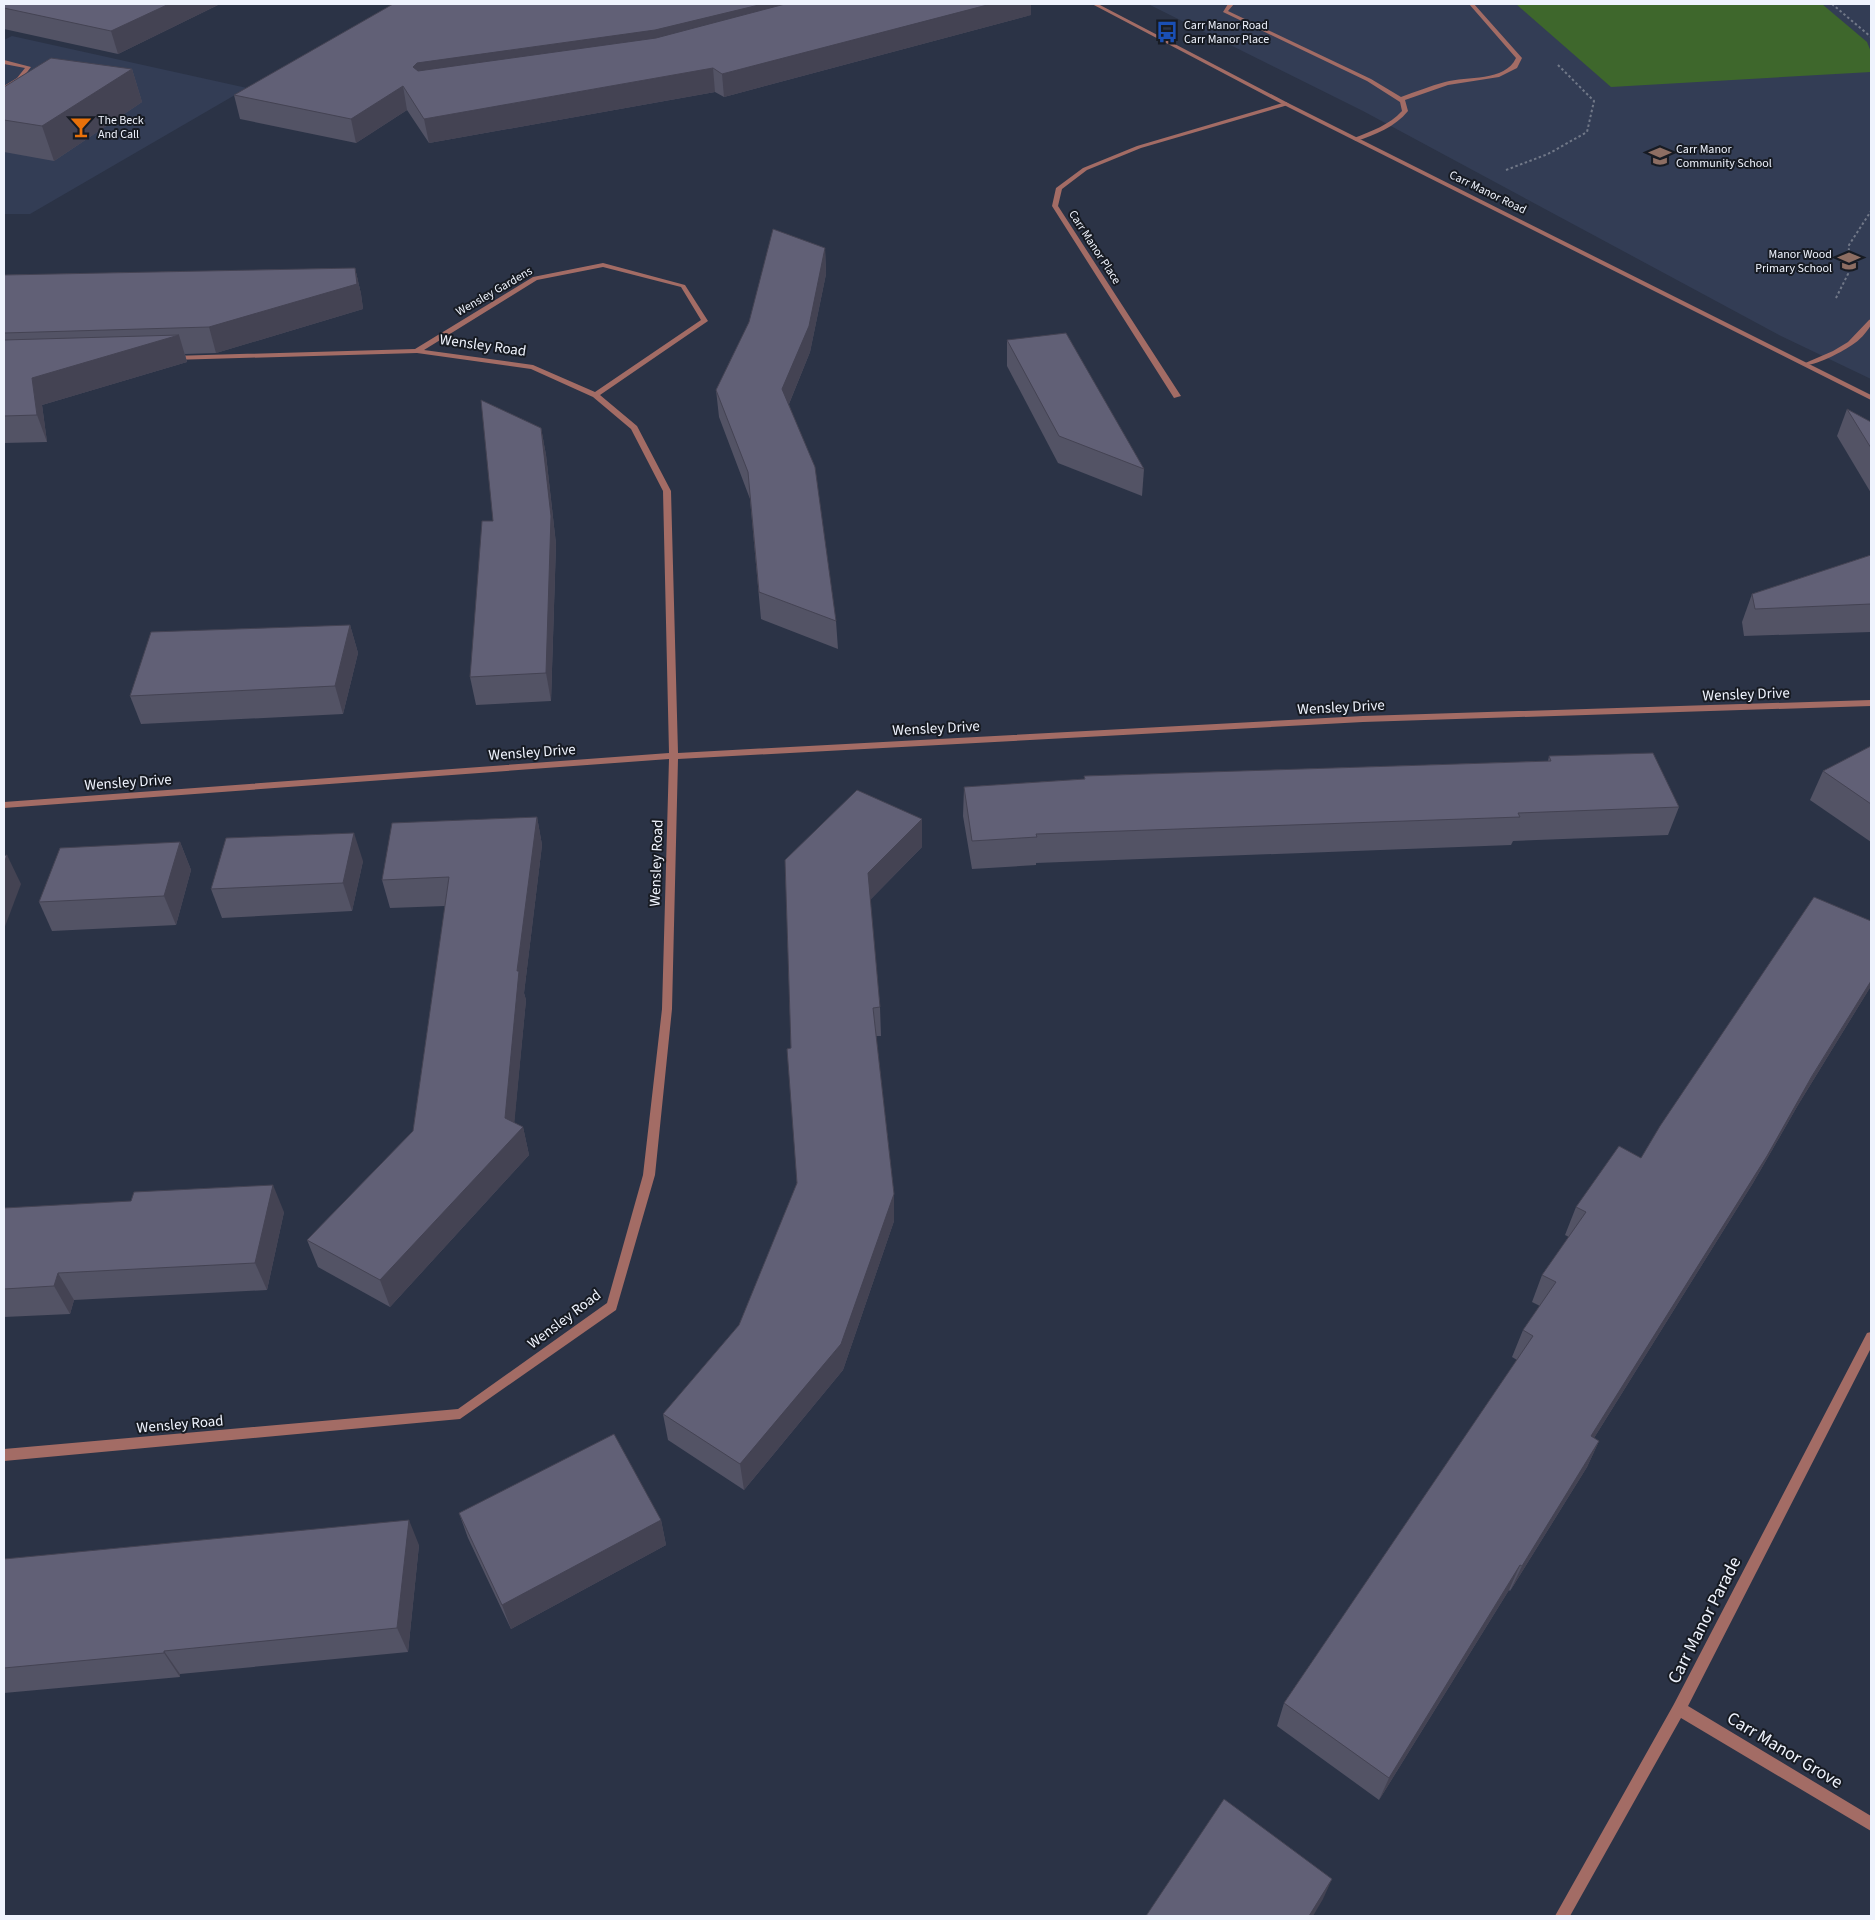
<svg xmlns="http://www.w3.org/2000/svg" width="1875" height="1920" viewBox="0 0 1875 1920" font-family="'Source Sans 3',sans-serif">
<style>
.built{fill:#333d55}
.green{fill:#3e672c}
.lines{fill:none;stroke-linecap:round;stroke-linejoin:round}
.path{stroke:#717888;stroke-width:2;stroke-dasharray:2.5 2.5;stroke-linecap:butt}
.service{fill:#a36c65;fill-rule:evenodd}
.minor{fill:#a36c65;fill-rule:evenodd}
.tertiary{fill:#a36c65;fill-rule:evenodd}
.wall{fill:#535365}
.shaded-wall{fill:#444353}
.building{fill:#616076;stroke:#444353}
.labels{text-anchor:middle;stroke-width:4;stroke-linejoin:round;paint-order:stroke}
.far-poi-label{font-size:12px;fill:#eff3fd;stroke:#171b23;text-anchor:start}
.far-street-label{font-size:12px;fill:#eff3fd;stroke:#171b23}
.street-label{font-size:15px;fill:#eff3fd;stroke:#171b23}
.near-street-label{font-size:18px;fill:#eff3fd;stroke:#171b23}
</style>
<rect width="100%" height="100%" fill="#2b3346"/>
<g class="built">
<path d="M1148,4h723v375l-90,-43 -418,-225z"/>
<path d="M12,36l235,52 -217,126h-26v-174z"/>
</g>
<path class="green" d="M1516,4h306l45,38 4,10v20l-260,15z"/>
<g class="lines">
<g class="path">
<path d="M1832,4l39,33"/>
<path d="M1506,170l42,-16 39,-22 7,-31 -37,-37"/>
<path d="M1836,298l12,-24 1,-29 22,-34"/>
</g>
<g class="service">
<path d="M1228,4h6l-6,7 143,68 30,18c14,-5 29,-11 44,-15 22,-6 60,0 71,-24l-47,-54h5l48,54 -5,10 -18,9 -51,8 -43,15 3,11c-13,16 -33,24 -52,30l-3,-2 1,-1c18,-7 35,-13 48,-27l-2,-9 -33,-21 -144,-69z"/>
<path d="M4,60l27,7 -10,13 -17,10v-4l13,-8 8,-10 -21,-4z"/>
<path d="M1871,319v6c-5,8 -11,15 -19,20 -8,6 -42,24 -49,19l30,-13 15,-9 21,-22z"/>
</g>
<g class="minor">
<path d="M1286,102l3,2 -1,1 -147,43 -54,22 -25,19 -4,17 123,190 -7,2 -122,-192 4,-18 27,-20 54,-22z"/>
<path d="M603,263l82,22 23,36 -108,74 37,31 34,65 7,262 685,-37 508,-16v6l-508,16 -685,37 -6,250 -17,166 -39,135 -156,109 -456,42v-12l454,-40 149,-106 36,-128 19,-166 7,-250 -665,49v-6l665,-49 -6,-262 -32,-62 -38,-32 -62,-28 -114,-16 -245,7 -3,-2 3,-2 243,-7 118,-72zM603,267l78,20 20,33 -106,72 -62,-27 -109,-15 113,-70z"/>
<path d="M1871,1332v16l-183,358 183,110v15l-190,-113 -111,198h-15l119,-212 193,-371z"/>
</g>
<path class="tertiary" d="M1092,4h6l190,99 583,292v5l-587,-295z"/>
</g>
<g class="wall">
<path d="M4,4h216l-102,50 -114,-25z"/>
<path d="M1031,15l-307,82 -9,-5 -286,51 -22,-33 -51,33 -116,-24 -6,-24z"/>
<path d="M132,69l10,33 -88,59 -50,-9v-65z"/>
<path d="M825,248l1,26 -16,78 -21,52 47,217 2,28 -77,-30 -11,-120 -31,-82 -3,-27z"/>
<path d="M355,268l6,26 2,15 -147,44 -31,1 2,8 -145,43 5,37 -43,1v-168z"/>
<path d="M1007,340l137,129 -2,27 -84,-33 -51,-97z"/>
<path d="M1847,409l24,13v71l-34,-57z"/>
<path d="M541,428l5,27 10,89 -5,157 -75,4 -6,-28 23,-156z"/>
<path d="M1871,555v77l-127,4 -2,-14 10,-28z"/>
<path d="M350,625l8,28 -15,61 -202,10 -11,-28z"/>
<path d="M1871,746v96l-61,-42 13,-29z"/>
<path d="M1549,756l130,51 -11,28 -155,6 -2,4 -475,18v2l-64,4 -9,-53 1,-29 120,-8v-3l464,-15z"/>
<path d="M537,817l5,28 -18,148 2,7 -12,123 9,4 6,28 -139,152 -72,-40 -11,-27 106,-109 32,-225 -55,2 -8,-28z"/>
<path d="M180,842l11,28 -15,55 -124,6 -13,-29z"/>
<path d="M922,847l-52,53 10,107 1,29h-5l18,158v27l-51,149 -99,120 -76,-50 -5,-26 76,-89 58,-142 -6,-135 -6,-188z"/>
<path d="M363,861l-11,50 -130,7 -11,-29z"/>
<path d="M1871,921v65l-73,119 -45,78 -159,255 5,3 -12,26 -77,124 -1,-1 -130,210 -102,-74 7,-23 233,-343 -5,-3 11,-27 17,-24 -8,-4 10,-27 27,-38 -4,-2 11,-28 65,-49z"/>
<path d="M4,1208l280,4 -17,78 -193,10 -4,14 -66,3z"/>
<path d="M459,1513l202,7 5,25 -155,84 -43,-91z"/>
<path d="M419,1545l-11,107 -228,22v3l-176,16v-134z"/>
</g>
<g class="shaded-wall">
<path d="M169,4h51l-102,50 -7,-23z"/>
<path d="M763,4h89l-430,82 -9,-19 4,-4z"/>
<path d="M991,4h40v11l-307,82 -2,-23z"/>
<path d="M713,68l2,24 -286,51 -5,-24z"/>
<path d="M132,69l10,33 -88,59 -12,-35z"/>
<path d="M403,86l4,24 -51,33 -5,-24z"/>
<path d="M825,248l1,26 -16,78 -26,64 -2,-27z"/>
<path d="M355,268l6,26 2,15 -147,44 -7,-26z"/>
<path d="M179,335l8,27 -145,43 5,37 -10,-27 -5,-37z"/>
<path d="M541,428l5,27 10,89 -5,157 -5,-28z"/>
<path d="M350,625l8,28 -15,61 -8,-28z"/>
<path d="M537,817l5,28 -18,148 2,7 -13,137 10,-10 6,28 -139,152 -10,-27 125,-162 12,-147z"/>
<path d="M922,819v28l-53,54 -1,-28z"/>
<path d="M354,833l9,28 -11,50 -9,-28z"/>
<path d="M180,842l11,28 -15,55 -12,-29z"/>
<path d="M7,855l14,29 -17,45v-65z"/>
<path d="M1871,981v5l-73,119 -45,78 -174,279 12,-26z"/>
<path d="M273,1185l11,27 -17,78 -12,-27z"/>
<path d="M894,1194v27l-51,149 -99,120 -4,-26z"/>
<path d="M58,1273l16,27 -4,14 -16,-28z"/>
<path d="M1599,1441l-12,26 -77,124 12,-25z"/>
<path d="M409,1520l10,25 -11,107 -11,-24z"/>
<path d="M661,1520l5,25 -155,84 -9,-24z"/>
<path d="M1520,1565l-11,25 -130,210 10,-22z"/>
<path d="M164,1651l16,23v3l-16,-24z"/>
<path d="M1332,1879l-9,20 -10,17h-4z"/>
</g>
<g class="building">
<path d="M4,4h165l-58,27 -107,-23z"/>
<path d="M393,4h370l-108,26 -238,33 -4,4 5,4 238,-33 129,-34h206l-269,70 -9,-6 -289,51 -21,-33 -52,33 -117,-24z"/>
<path d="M51,58l81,11 -90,57 -38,-6v-33z"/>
<path d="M773,229l52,19 -16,78 -27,63 33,78 21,154 -77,-29 -11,-120 -32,-82 33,-68z"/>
<path d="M355,268l2,16 -148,43 -205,6v-58z"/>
<path d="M1066,333l78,136 -85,-33 -52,-96z"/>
<path d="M179,335l-147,43 5,37 -33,1v-76z"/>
<path d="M481,400l60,28 10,88 -5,157 -76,4 12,-156h11z"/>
<path d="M1847,409l24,13v26z"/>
<path d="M1871,555v49l-116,5 -3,-15z"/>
<path d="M350,625l-15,61 -205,10 21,-64z"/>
<path d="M1871,746v58l-48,-33z"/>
<path d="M1653,753l26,54 -161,6 2,4 -484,17 1,3 -65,4 -8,-54 121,-8 -1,-3 467,-15 -2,-5z"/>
<path d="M857,790l65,29 -54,54 12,134 -7,1 21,186 -53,150 -101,120 -77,-50 76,-89 58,-142 -10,-134 4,-1 -6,-188z"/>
<path d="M537,817l-20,154h2l-14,147 18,9 -143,153 -73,-40 106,-109 36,-254 -67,3 10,-57z"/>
<path d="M354,833l-11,50 -132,6 15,-51z"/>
<path d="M180,842l-16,54 -125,6 21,-54z"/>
<path d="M7,855l-3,9v-8z"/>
<path d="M1814,897l57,24v60l-59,95 -45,80 -176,280 8,5 -77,125 -2,-1 -131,213 -105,-75 249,-367 -10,-6 33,-48 -14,-7 44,-63 -10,-5 43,-61 22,12 19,-32z"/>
<path d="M273,1185l-18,78 -197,10 -4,13 -50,3v-81l127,-7 3,-9z"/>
<path d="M614,1434l47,86 -159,85 -43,-92z"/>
<path d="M409,1520l-12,108 -233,23v2l-160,15v-109z"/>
<path d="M1224,1799l108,80 -23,37h-163z"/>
</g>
<defs>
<g id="bus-bare" transform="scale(1.725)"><path d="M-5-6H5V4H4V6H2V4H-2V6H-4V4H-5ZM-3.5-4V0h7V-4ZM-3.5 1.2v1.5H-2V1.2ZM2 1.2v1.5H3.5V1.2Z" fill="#1a4fb4" stroke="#171b23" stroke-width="2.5" paint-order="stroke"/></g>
<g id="bar-bare" transform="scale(1.725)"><path d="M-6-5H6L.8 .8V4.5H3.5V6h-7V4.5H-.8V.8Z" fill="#e8710a" stroke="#171b23" stroke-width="2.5" paint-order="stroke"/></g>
<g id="school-bare" transform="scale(1.725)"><path d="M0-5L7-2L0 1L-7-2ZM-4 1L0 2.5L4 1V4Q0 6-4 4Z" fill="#8d6e63" stroke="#171b23" stroke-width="2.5" paint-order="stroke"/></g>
</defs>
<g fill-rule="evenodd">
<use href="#bus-bare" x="1167" y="32"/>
<use href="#bar-bare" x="81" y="127"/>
<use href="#school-bare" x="1660" y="156"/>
<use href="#school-bare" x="1849" y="261"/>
</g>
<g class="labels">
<g class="far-poi-label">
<text x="1184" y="29">Carr Manor Road<tspan x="1184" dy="14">Carr Manor Place</tspan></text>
<text x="98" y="124">The Beck<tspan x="98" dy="14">And Call</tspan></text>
<text x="1676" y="153">Carr Manor<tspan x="1676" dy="14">Community School</tspan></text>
<text x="1832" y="258" text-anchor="end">Manor Wood<tspan x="1832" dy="14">Primary School</tspan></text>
</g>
<g class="far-street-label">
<text transform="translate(1488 192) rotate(26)" y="4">Carr Manor Road</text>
<text transform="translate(1095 247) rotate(57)" y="4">Carr Manor Place</text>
<text transform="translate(494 291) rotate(-30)" y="4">Wensley Gardens</text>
</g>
<g class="street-label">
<text transform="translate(483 345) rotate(8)" y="5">Wensley Road</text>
<text transform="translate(1746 694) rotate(-2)" y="5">Wensley Drive</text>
<text transform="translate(1341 707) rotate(-3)" y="5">Wensley Drive</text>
<text transform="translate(936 728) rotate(-3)" y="5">Wensley Drive</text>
<text transform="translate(532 752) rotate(-4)" y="5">Wensley Drive</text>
<text transform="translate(128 782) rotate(-4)" y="5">Wensley Drive</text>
<text transform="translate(656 863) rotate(-88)" y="5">Wensley Road</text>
<text transform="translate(564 1319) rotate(-37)" y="5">Wensley Road</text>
<text transform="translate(180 1424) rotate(-5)" y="5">Wensley Road</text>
</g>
<g class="near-street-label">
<text transform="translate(1704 1620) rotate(-63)" y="6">Carr Manor Parade</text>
<text transform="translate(1785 1750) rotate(31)" y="6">Carr Manor Grove</text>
</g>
</g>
<rect width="1875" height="1920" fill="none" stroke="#eff3fd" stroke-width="10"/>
</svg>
